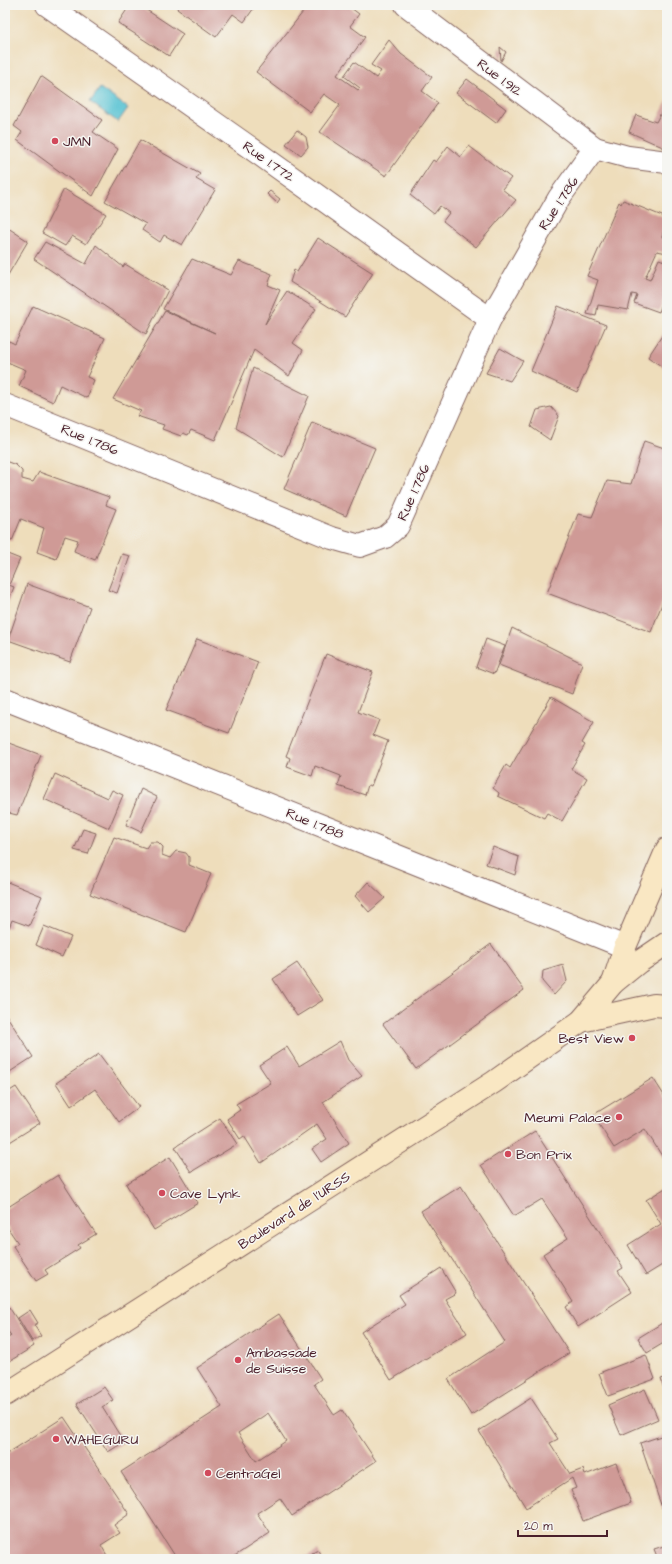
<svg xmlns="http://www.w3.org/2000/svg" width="672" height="1564" viewBox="0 0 672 1564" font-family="'Architects Daughter',sans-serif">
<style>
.water{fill:#58c3d3;stroke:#51717f}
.building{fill:#cf9a96;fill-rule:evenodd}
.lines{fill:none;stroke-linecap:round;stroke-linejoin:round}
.street-casing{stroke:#83625d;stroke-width:24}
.secondary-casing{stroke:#83625d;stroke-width:24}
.street{stroke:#fff;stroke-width:22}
.secondary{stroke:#f9e7c3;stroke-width:22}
.poi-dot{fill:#d1495b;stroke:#f6f6f2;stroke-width:1.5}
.labels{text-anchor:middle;stroke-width:3;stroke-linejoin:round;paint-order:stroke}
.street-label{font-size:14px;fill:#4a1f2b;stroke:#f6f6f2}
.poi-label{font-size:14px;fill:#4a1f2b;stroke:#f6f6f2;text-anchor:start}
</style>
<rect width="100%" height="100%" fill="#f6f6f2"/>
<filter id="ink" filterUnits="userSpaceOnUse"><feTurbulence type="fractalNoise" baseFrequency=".025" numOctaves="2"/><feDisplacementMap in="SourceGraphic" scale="8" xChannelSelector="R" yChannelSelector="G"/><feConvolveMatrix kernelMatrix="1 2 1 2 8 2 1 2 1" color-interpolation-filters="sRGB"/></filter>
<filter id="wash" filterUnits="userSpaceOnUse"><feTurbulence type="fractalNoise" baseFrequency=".012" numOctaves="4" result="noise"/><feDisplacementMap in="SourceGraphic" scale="16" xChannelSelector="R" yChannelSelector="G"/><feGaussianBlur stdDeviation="0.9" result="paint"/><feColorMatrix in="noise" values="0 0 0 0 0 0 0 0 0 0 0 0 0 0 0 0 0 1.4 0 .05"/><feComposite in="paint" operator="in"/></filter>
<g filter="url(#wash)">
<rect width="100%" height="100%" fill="#edb"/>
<path class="water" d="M100,88l28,20 -10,14 -28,-20z"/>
<g id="blocks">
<g class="building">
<path d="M130,5h9l44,29 -14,22 -51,-33z"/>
<path d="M180,5h76l-12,17 -11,-8 -17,23 -39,-28z"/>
<path d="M297,5h50l12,9 -9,12 15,11 -28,38 21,15 2,-2 -16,-12 10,-14 22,16 5,-7 -10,-6 18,-25 12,14 31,23 -10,14 16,12 -52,73 -66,-44 20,-27 -16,-11 -14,18 -54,-40 47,-60z"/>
<path d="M500,47l6,5 -5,9z"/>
<path d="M41,76l61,44 -9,12 25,17 -25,47 -76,-56 5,-8 -8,-6z"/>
<path d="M467,79l39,30 -10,14 -40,-30z"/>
<path d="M667,101v48l-38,-17 7,-17 20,7z"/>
<path d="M297,130l9,7 2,10 -7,8 -15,-11z"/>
<path d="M140,140l60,34 -4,5 19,11 -33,55 -18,-10 -4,7 -18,-12 4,-6 -41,-23z"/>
<path d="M448,146l13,11 8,-11 42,32 -9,11 14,11 -40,47 -33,-26 6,-8 -9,-7 -6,8 -24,-19 23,-35 3,2z"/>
<path d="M64,189l42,25 -20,30 -14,-8 -7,10 -23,-13z"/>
<path d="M270,191l10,8 -3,4 -10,-9z"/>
<path d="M623,200l44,18 -5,19 5,1v15l-10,-2 -12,27 5,2 9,-21 8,3v28l-8,22 -25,-9 3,-8 -5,-1 -4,16 -30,-5 -2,11 -9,-2 11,-34 -11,-4 32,-74 2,2z"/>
<path d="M5,226l23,15 -23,39z"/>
<path d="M318,238l55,35 -28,44 -55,-35 4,-12 3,2z"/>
<path d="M45,242l41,22 10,-19 27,22 2,-3 43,26 -22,44 -112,-75z"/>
<path d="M192,259l39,16 8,-14 33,13 -4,11 12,5 -15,34 22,-33 29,18 -23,34 10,7 -14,26 -35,-26 -39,90 -24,-10 -3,5 -5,-2 -2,3 -19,-7 2,-4 -27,-9 4,-5 -28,-12 52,-88 50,22 -52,-24z"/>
<path d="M33,306l72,32 -18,39 7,3 -7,18 -27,-13 -7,17 -34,-16 7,-16 -21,-9v-14l4,-6 6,3z"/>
<path d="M558,306l48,19 -29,67 -46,-21z"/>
<path d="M667,328v42l-19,-13z"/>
<path d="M500,348l23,13 -13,20 -24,-8z"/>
<path d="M253,368l56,28 -26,61 -47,-29z"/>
<path d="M551,407l8,9 -9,24 -19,-13 6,-17z"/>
<path d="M312,422l63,26 -29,68 -62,-27z"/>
<path d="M644,441l23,8v142l-16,41 -104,-39 31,-79 14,3 15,-36 24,3z"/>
<path d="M5,461l11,4 6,6v8l11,3 6,-10 70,25 -3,8 10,4 -21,51 -21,-9 4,-11 -13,-4 -9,23 -19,-7 7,-24 -23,-9 -9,22 -7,-2v-18l5,-10 -5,-2z"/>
<path d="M5,553l15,6 -11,26 5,2 -9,23z"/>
<path d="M122,554l8,2 -13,37 -9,-3z"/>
<path d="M27,584l63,23 -20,55 -62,-22z"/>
<path d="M512,628l70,35 -10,31 -73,-29z"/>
<path d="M197,639l61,23 -29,71 -63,-23z"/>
<path d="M486,639l19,7 -11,28 -18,-7z"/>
<path d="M326,654l47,18 -15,40 21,8 -6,15 15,6 -17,45 -3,-1 -3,10 -27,-9 3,-10 -26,-10 -3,10 -25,-9 3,-9 -4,-2z"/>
<path d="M551,697l43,25 -12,21 3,2 -14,24 16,9 -25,43 -15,-8 -3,5 -46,-22 1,-3 -6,-5 13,-23 4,3z"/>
<path d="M6,742l35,13 -24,60 -12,-3v-67z"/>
<path d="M55,774l53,24 4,-8 11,5 -14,33 -65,-29z"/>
<path d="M141,789l16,8 -16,35 -15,-7z"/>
<path d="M83,829l13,4 -8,21 -14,-4z"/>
<path d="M114,837l32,11 4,-6h8l5,5 -1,8 8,3 6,-7 10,2 3,4v8l22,9 -25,58 -96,-38z"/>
<path d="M493,847l26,10 -4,18 -29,-11z"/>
<path d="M5,881l37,15 -13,30 -17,-6 -3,8 -4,-1z"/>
<path d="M368,882l17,16 -16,14 -14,-16z"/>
<path d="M44,926l27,11 -9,20 -26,-12z"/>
<path d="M491,944l33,46 -108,79 -33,-45z"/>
<path d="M297,963l26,37 -26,16 -24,-37z"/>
<path d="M563,965l4,16 -13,14 -12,-14 1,-10z"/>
<path d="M5,1013l28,44 -28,18z"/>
<path d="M340,1041l8,19 14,16 -39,26 26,41 -28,19 -9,-13 15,-10 -10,-15 -56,39 -17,-27 -4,3 -13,-20 13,-9 -4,-6 35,-21 -12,-18 28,-18 12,19z"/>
<path d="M99,1054l40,53 -20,15 -24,-33 -24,17 -15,-23z"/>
<path d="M653,1078l14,22v64l-22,-35 -31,19 -21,-33z"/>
<path d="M16,1087l24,36 -35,22v-51z"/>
<path d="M220,1118l17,26 -46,28 -16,-25z"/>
<path d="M535,1131l88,137 -5,3 14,21 -54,35 -12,-20 7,-5 -30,-48 25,-16 -26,-39 -28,17 -33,-51z"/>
<path d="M170,1157l28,46 -44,27 -28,-46z"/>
<path d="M58,1175l38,59 -18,11 2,3 -35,22 3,4 -12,7 -23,-35 5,-3 -13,-19v-15z"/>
<path d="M461,1186l108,167 -98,62 -23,-36 57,-37 -84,-131z"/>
<path d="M667,1187v75l-21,13 -18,-30 33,-21 -15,-24z"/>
<path d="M441,1268l15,25 -11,6 22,34 -76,47 -30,-48 44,-28 -6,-9z"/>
<path d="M9,1307l25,39 -29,18v-24l6,-4 -6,-10v-17z"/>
<path d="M30,1310l8,13 -4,2 7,11 -9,5 -14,-23z"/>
<path d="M279,1314l42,65 -7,5 20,31 8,-5 34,51 -84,55 -12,-18 -23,15 13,20 -40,26h-53l-56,-87 101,-65 -25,-39zM268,1413l18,28 -30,20 -18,-28z"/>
<path d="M667,1320v21l-20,12 -9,-15z"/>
<path d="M646,1355l9,24 -47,17 -9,-23z"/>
<path d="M667,1377v22l-6,-20z"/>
<path d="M104,1387l9,13 -11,7 22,35 -16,10 -31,-48z"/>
<path d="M645,1389l13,30 -37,16 -13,-30z"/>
<path d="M531,1398l27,41 -8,4 20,31 13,-5 2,6 31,-12 15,40 -48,18 -12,-31 5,-2 -4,-10 -46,30 -47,-77z"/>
<path d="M64,1417l65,97 -15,11 6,8 -19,12 8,14h-104v-104z"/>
<path d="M667,1434v73l-5,1 -22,-65z"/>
<path d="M667,1545v14h-9l-4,-10z"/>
<path d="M318,1550l4,9h-21z"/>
</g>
</g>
</g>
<g filter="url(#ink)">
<use href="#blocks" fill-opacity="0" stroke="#83625d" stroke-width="1"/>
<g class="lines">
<g class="street-casing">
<g id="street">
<path d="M47,5l215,151 228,163"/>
<path d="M406,5l189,143"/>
<path d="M5,405l327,133 28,8 25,-9 13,-11 92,-207 69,-121 36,-50 33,9 39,5"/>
<path d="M5,699l620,248"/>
</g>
</g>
<g class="secondary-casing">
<g id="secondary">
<path d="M613,983l12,-36 42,-98"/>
<path d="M581,1021l73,-16 13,1"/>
<path d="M5,1395l489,-313 87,-61 32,-38 26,-21 28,-19"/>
</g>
</g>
<use href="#street" class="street"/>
<use href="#secondary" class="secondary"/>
</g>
</g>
<g class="poi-dot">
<circle cx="55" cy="141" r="4"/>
<circle cx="632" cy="1038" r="4"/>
<circle cx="619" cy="1117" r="4"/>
<circle cx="508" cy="1154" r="4"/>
<circle cx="162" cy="1193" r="4"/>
<circle cx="238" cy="1360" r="4"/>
<circle cx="56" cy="1439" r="4"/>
<circle cx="208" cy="1473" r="4"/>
</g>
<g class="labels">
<g class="street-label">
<text transform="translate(500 77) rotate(37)" y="5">Rue 1.912</text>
<text transform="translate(269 161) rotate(35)" y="5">Rue 1.772</text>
<text transform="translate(558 203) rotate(-57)" y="5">Rue 1.786</text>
<text transform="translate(90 439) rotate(22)" y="5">Rue 1.786</text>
<text transform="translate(413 492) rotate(-66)" y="5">Rue 1.786</text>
<text transform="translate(315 823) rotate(22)" y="5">Rue 1.788</text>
<text transform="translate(294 1210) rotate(-33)" y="5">Boulevard de l'URSS</text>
</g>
<g class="poi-label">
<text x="63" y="146">JMN</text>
<text x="624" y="1043" text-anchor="end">Best View</text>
<text x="611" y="1122" text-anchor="end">Meumi Palace</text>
<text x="516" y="1159">Bon Prix</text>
<text x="170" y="1198">Cave Lynk</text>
<text x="246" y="1357">Ambassade<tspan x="246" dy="16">de Suisse</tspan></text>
<text x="64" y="1444">WAHEGURU</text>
<text x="216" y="1478">CentraGel</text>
</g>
</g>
<rect width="672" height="1564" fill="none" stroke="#f6f6f2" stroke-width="20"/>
<path d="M518 1530v6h89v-6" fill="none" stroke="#4a1f2b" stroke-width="2"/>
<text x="524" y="1530" font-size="12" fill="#4a1f2b" stroke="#f6f6f2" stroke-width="3" paint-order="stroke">20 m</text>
</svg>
